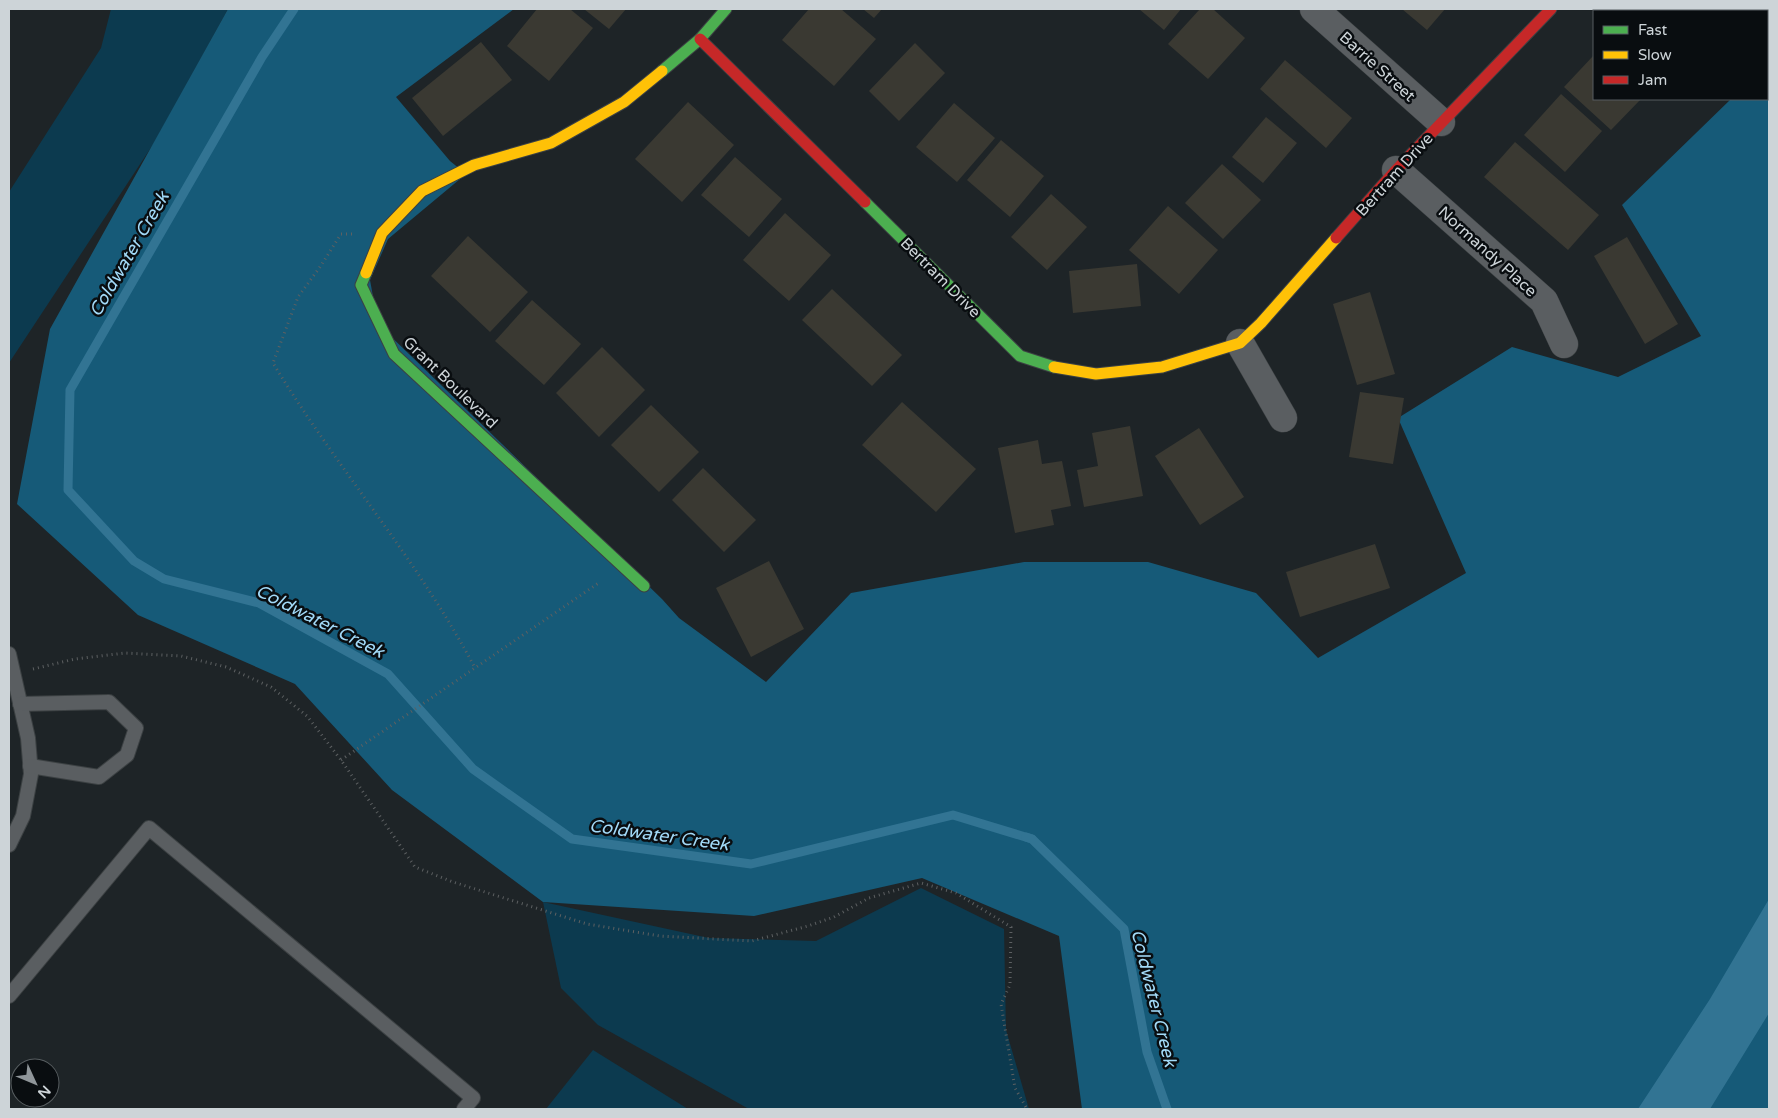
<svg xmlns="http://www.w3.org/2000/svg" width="1778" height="1118" viewBox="0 0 1778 1118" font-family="'Varela Round',sans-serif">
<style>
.green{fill:#0c3a4f}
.forest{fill:#165a78}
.water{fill:#327493}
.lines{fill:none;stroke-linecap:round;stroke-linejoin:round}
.stream{stroke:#327493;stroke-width:9}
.building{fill:#3a3932}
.lane-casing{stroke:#3c4143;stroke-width:16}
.street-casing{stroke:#3c4143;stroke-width:29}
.fast-casing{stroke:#3c4143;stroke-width:13}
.slow-casing{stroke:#3c4143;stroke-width:13}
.jam-casing{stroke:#3c4143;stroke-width:13}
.path{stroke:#5d6062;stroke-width:3;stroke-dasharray:1 4;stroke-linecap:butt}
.lane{stroke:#5a5e61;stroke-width:14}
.street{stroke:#5a5e61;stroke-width:28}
.fast{stroke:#4caf50;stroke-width:11}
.slow{stroke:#ffc107;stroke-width:11}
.jam{stroke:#c62828;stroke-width:11}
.labels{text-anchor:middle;stroke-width:5;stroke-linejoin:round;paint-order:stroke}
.street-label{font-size:16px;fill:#cdd4d8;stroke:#090d10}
.water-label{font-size:18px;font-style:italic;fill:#a2daf8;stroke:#090d10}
</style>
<rect width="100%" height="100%" fill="#1e2427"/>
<g class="green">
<path d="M111,9h117l-74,134 -145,220v-171l92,-144z"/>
<path d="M921,888l83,41 2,101 23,79h-280l-151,-84 -37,-37 -18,-86 166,36 107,3z"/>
<path d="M593,1050l95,59h-142z"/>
</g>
<path class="forest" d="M228,9h286l-118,88 54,64 16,13 -78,65 -18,41 8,44 284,275 17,19 87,64 85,-89 173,-31h124l108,31 62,65 148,-85 -68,-155 114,-71 106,30 83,-41 -79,-131 109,-106h36v-37l2,-2v1049h-687l-23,-173 -137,-58 -168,38 -211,-14 -151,-112 -97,-106 -157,-69 -121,-111 33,-175z"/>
<path class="water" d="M1769,899v114l-59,96h-72l72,-110z"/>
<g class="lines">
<g class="stream">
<path d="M294,9l-32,48 -192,333 -2,100 66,71 30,18 95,24 129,71 85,95 99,70 179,25 202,-49 79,24"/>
<path d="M1026,837l6,2 92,90 23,123 20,57"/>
</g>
</g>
<g class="building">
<path d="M537,9h33l23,19 -44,53 -42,-35z"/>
<path d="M584,9h42l-17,20z"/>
<path d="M809,9h32l35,30 -42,47 -52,-46z"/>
<path d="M863,9h19l-8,9z"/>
<path d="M1139,9h42l-17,21z"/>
<path d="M1200,9h13l32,29 -37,41 -40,-35z"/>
<path d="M1402,9h43l-18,21z"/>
<path d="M1659,9h26l4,2h-32z"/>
<path d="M481,42l31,38 -69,56 -31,-38z"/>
<path d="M915,43l30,30 -46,48 -30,-30z"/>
<path d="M1594,55v44h47l-30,31 -47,-43z"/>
<path d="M1285,60l67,58 -26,30 -66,-59z"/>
<path d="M1561,94l41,37 -37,41 -41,-37z"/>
<path d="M688,102l46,43 -52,57 -47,-43z"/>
<path d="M954,103l41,35 -38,44 -41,-35z"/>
<path d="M1266,117l31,26 -34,40 -31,-26z"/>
<path d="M1001,140l43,36 -34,41 -43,-37z"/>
<path d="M1515,142l84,73 -31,35 -84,-73z"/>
<path d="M735,157l47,42 -33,38 -48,-42z"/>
<path d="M1222,164l39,36 -38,39 -38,-36z"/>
<path d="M1051,194l36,33 -40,43 -36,-33z"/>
<path d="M1168,206l50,44 -39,44 -50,-44z"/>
<path d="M785,213l46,42 -42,46 -46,-41z"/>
<path d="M468,236l60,56 -38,40 -59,-56z"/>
<path d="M1627,237l51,87 -33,20 -51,-88z"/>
<path d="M1137,264l4,42 -68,7 -4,-42z"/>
<path d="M832,289l70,66 -30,31 -70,-66z"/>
<path d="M1370,292l25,82 -38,11 -24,-81z"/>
<path d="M532,300l49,44 -37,41 -49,-44z"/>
<path d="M602,347l43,43 -46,47 -43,-44z"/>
<path d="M1360,392l44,6 -11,66 -44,-7z"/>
<path d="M902,402l74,67 -40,43 -74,-67z"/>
<path d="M651,405l48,47 -40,40 -48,-47z"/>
<path d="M1130,426l13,70 -59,11 -7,-37 21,-4 -6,-33z"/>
<path d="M1199,428l45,69 -44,28 -45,-69z"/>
<path d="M1038,440l4,24 20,-3 9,45 -20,4 3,15 -39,8 -17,-85z"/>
<path d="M703,468l53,52 -32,32 -52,-52z"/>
<path d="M1375,544l15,44 -90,29 -14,-45z"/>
<path d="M769,561l35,68 -53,28 -35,-69z"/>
</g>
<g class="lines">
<g class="lane-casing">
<g id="lane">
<path d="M9,654l19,84 3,36 -8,42 -14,29"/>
<path d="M20,704l89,-2 27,26 -9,27 -28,22 -69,-11"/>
<path d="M9,996l140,-168 324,270 -9,11"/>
</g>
</g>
<g class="street-casing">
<g id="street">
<path d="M1314,9l127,113"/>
<path d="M1396,170l148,131 20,43"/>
<path d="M1240,343l43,75"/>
</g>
</g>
<g class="fast-casing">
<g id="fast">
<path d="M662,71l38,-32 26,-30"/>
<path d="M865,202l155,154 34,11"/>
<path d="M366,273l-5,12 33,69 250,232"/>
</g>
</g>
<g class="slow-casing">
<g id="slow">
<path d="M366,273l16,-40 40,-42 52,-26 77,-22 73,-41 38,-31"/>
<path d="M1054,367l42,7 66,-7 78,-24 21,-20 75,-85"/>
</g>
</g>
<g class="jam-casing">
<g id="jam">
<path d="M700,39l165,163"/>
<path d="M1336,238l60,-68 155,-161"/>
</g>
</g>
<g class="path">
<path d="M352,234h-11l-21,33 -22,30 -25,66c63,104 145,197 202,305"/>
<path d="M33,669l42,-10 50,-6 56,3 45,11 45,20 36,29 34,44 74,107 38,15 134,42 73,12 92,5 56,-15 26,-9 35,-19 52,-15 35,10 55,34 -1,58 -9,19 14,84 12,21"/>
<path d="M341,760l259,-178"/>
</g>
<use href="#lane" class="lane"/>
<use href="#street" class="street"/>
<use href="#fast" class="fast"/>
<use href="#slow" class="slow"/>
<use href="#jam" class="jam"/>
</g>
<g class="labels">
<g class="street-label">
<text transform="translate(1378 66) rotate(42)" y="6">Barrie Street</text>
<text transform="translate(1394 174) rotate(-48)" y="6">Bertram Drive</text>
<text transform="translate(1488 251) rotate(42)" y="6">Normandy Place</text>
<text transform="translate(941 277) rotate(45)" y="6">Bertram Drive</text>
<text transform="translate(451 382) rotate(44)" y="6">Grant Boulevard</text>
</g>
<g class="water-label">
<text transform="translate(129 254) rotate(-60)" y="6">Coldwater Creek</text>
<text transform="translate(320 621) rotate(27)" y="6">Coldwater Creek</text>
<text transform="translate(659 835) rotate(8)" y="6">Coldwater Creek</text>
<text transform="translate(1154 998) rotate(76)" y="6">Coldwater Creek</text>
</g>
</g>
<rect width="1778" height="1118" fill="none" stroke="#cdd4d8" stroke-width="20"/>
<rect x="1593" y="10" width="175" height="90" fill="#090d10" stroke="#575d60"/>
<rect x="1603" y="26" width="25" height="8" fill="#4caf50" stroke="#575d60"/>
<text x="1638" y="35" font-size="15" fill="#cdd4d8">Fast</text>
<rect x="1603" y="51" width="25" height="8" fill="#ffc107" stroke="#575d60"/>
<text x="1638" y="60" font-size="15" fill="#cdd4d8">Slow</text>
<rect x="1603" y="76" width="25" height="8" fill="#c62828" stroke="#575d60"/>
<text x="1638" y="85" font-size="15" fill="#cdd4d8">Jam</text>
<g transform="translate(35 1083) rotate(134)"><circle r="24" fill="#090d10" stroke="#575d60"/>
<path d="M0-4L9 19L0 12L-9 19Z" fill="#90969a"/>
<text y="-8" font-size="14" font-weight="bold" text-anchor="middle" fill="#cdd4d8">N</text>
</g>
</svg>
